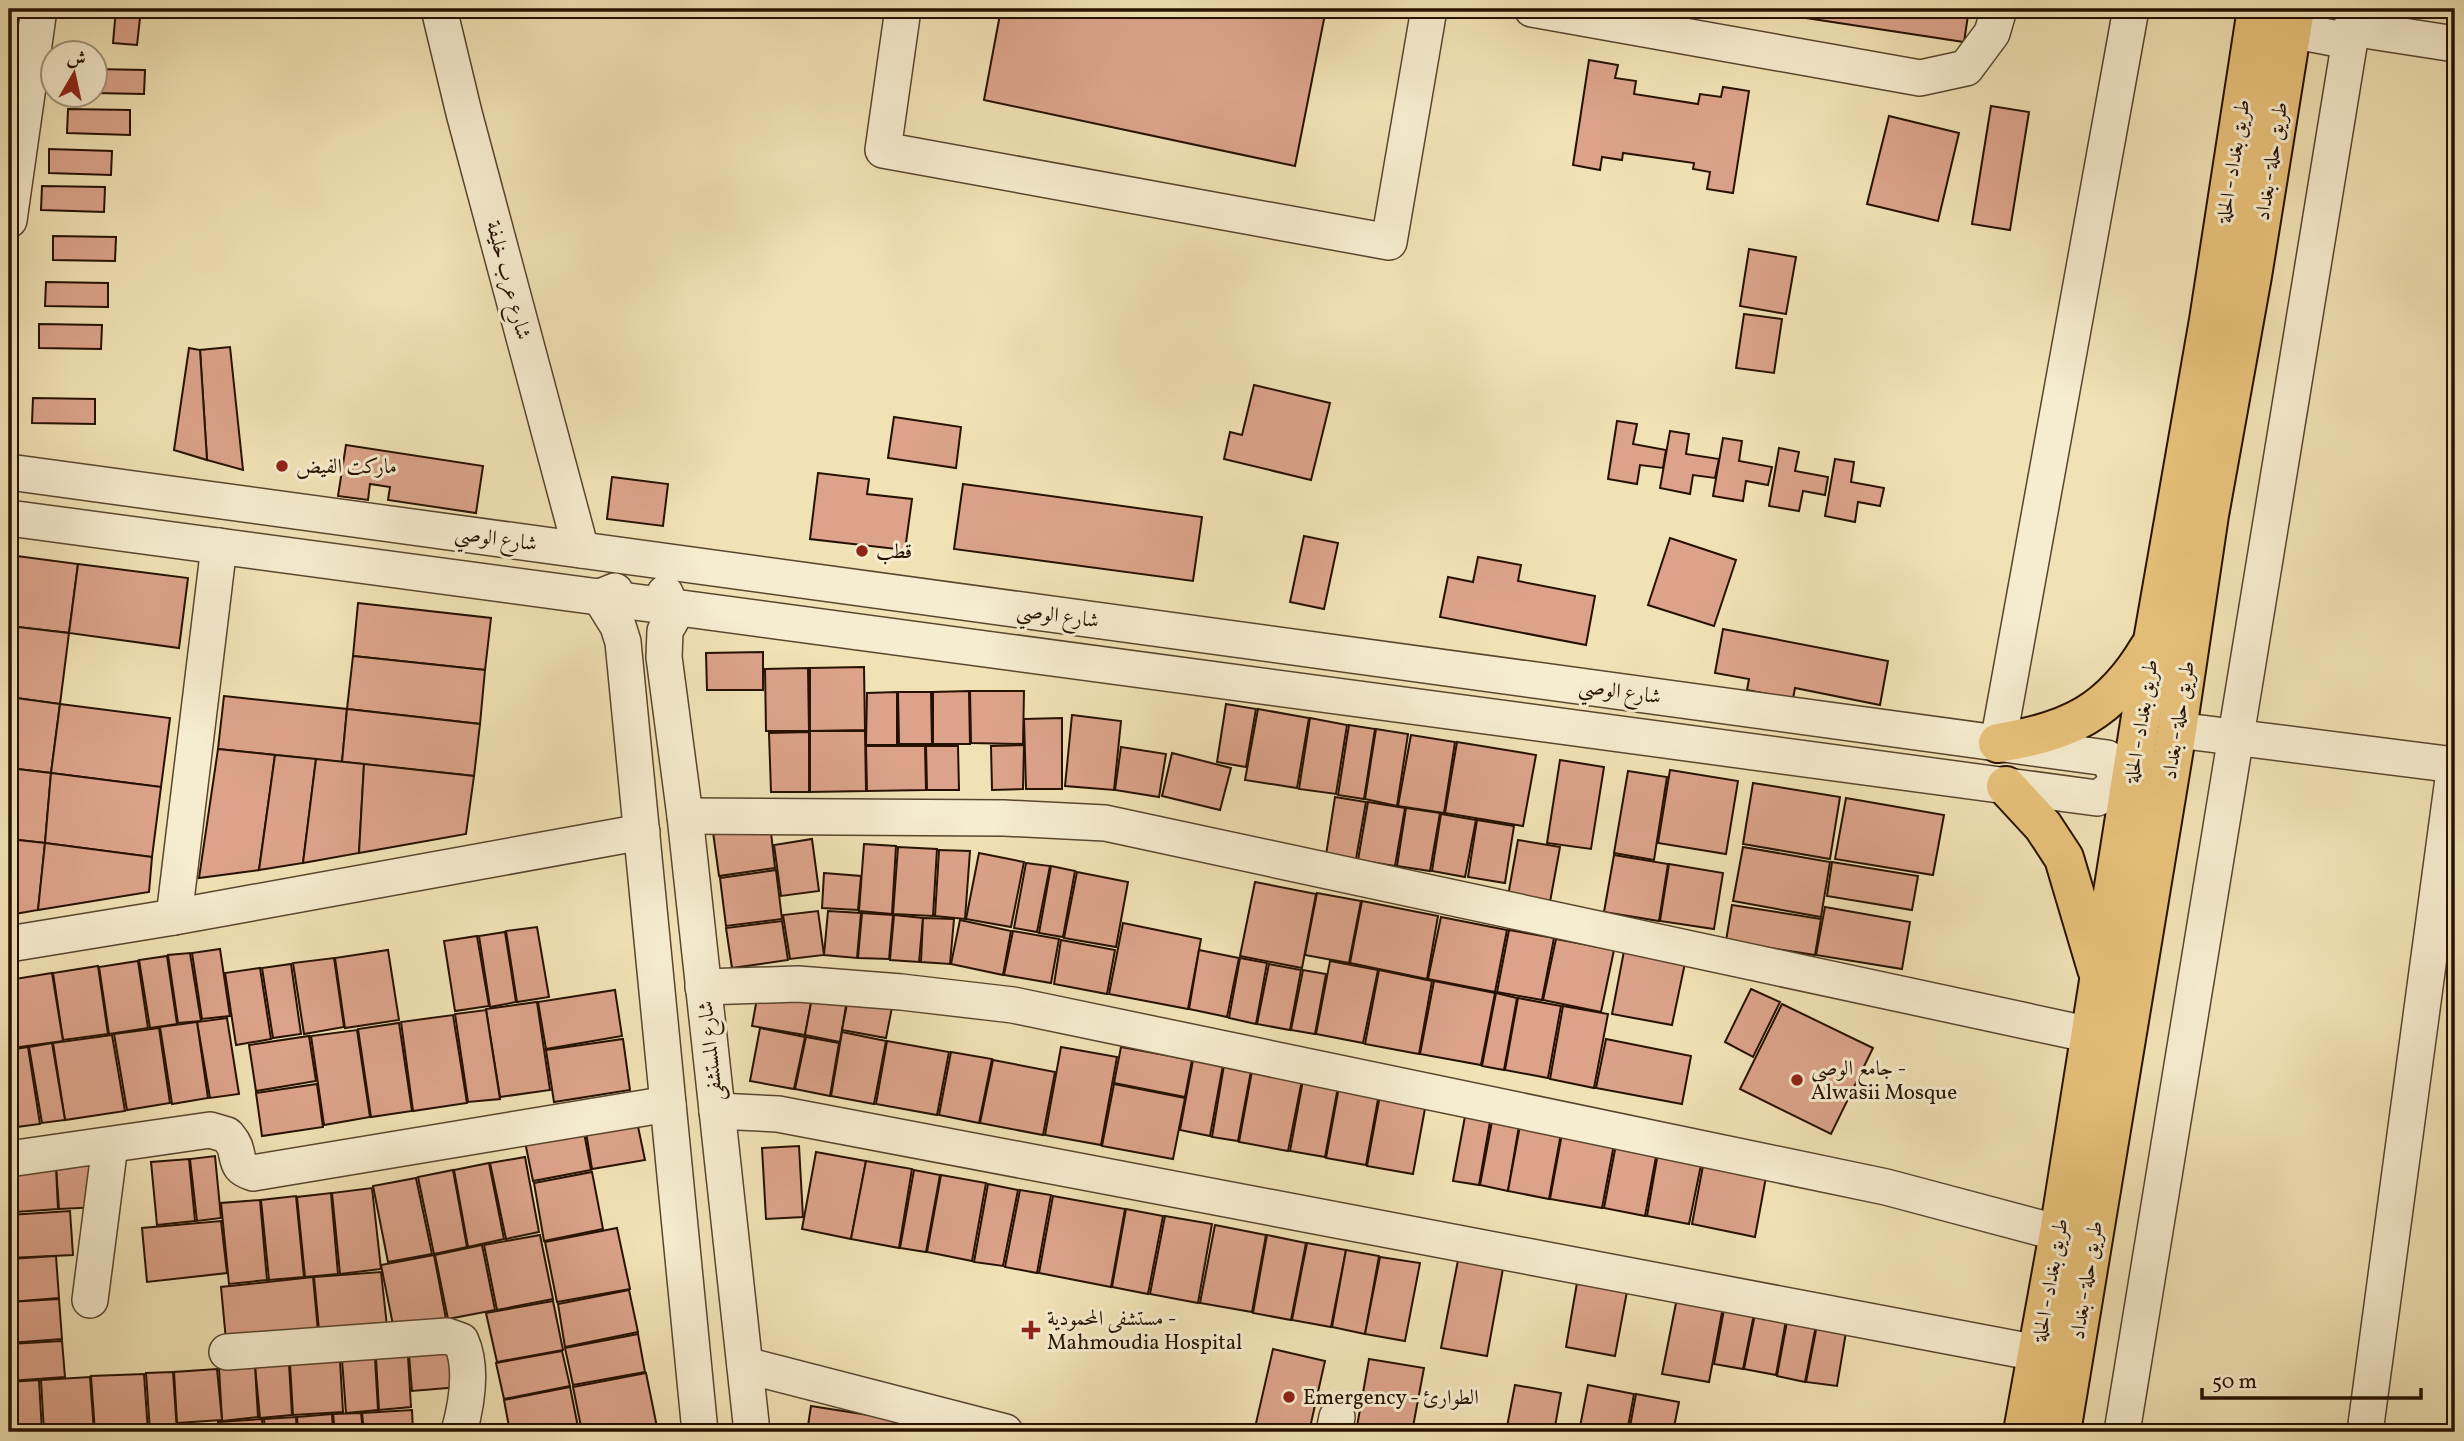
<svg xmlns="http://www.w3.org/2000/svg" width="2464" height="1441" viewBox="0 0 2464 1441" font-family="Vollkorn,Amiri,serif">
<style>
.building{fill:#dca38a;stroke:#261100;stroke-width:2}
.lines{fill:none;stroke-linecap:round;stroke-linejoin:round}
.minor-casing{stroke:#59452d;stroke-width:38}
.major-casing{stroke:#261100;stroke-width:42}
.minor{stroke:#f6eccf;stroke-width:35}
.major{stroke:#e8c17a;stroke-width:38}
.poi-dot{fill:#8f2418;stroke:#f6eccf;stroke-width:2.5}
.labels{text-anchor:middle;stroke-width:6;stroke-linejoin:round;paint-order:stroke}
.street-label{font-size:21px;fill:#261100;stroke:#f6eccf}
.poi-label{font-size:21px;fill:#261100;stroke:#f6eccf;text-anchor:start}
</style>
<rect width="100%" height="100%" fill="#f1e2b5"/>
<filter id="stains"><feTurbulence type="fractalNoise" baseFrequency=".00286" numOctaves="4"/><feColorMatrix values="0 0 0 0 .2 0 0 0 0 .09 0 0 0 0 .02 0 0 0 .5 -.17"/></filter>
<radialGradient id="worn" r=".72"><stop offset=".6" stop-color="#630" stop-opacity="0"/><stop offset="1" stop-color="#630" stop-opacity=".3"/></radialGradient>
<g class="building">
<path d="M9,9h21l-3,22 -18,-3z"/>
<path d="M116,9h25l-4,36 -24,-2z"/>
<path d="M1001,9h325l-31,157 -311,-66z"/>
<path d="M1747,9h222l-5,33z"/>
<path d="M9,59l11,3 -11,58z"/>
<path d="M1589,60l29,5 -3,13 21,3 -2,13 64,10 2,-10 21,3 2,-10 26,4 -16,102 -26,-4 3,-17 -17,-3 1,-6 -71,-10 -1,7 -20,-3 -2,13 -27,-5z"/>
<path d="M94,69l51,1 -1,24 -50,-1z"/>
<path d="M1991,106l38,6 -19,118 -38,-6z"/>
<path d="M68,109l62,1v25l-63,-2z"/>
<path d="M1889,116l70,17 -21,88 -71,-17z"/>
<path d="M49,149l63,2 -1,24 -62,-2z"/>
<path d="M42,186l63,1 -1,25 -63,-2z"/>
<path d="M53,236l63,1 -1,24 -62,-1z"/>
<path d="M1749,249l47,8 -10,57 -46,-8z"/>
<path d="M46,282l62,1v24l-63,-1z"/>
<path d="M1744,314l38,5 -8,54 -38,-5z"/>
<path d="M39,324l63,1 -1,24 -62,-1z"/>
<path d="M230,347l13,123 -36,-10 -7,-110z"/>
<path d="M189,348l11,2 7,110 -33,-10z"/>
<path d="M1254,385l76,18 -19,77 -87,-21 6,-27 12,3z"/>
<path d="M33,398l62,1v25l-63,-1z"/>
<path d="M894,417l67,10 -5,41 -68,-10z"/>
<path d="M1617,421l20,3 -4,20 33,6 -3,18 -23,-3 -3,19 -29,-5z"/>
<path d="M1670,431l19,3 -3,20 33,5 -4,19 -22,-3 -3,19 -30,-6z"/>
<path d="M1723,438l19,3 -3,20 33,6 -4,18 -22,-4 -3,20 -30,-5z"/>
<path d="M346,445l137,21 -7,47 -88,-13 2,-13 -20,-3 -2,16 -30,-4z"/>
<path d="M1779,448l20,4 -4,19 33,6 -3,18 -22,-4 -4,20 -30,-5z"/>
<path d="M1835,459l19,3 -3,20 33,6 -4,18 -22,-4 -3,20 -30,-6z"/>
<path d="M818,473l51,6 -2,15 45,5 -7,51 -95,-11z"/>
<path d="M612,477l56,7 -5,42 -56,-7z"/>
<path d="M963,484l239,33 -9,64 -239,-32z"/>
<path d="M1304,536l34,7 -14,66 -34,-7z"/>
<path d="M1670,538l66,22 -22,66 -66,-21z"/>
<path d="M9,555l69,9 -9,69 -60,-7z"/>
<path d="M1478,557l43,8 -3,16 77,15 -9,49 -146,-28 8,-40 25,5z"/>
<path d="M78,564l110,14 -9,70 -110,-15z"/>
<path d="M358,603l133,15 -6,52 -132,-14z"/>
<path d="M9,626l60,7 -9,71 -51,-7z"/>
<path d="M1723,629l165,32 -8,44 -85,-17 -2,11 -46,-9 2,-11 -34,-6z"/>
<path d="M763,652v38h-56l-1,-37z"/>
<path d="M353,656l132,14 -5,54 -133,-15z"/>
<path d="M864,667l1,63 -55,1v-63z"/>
<path d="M808,668l1,63h-43l-1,-62z"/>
<path d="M969,691l1,53h-37v-52z"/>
<path d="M970,691h54l-1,53 -52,-1z"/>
<path d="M897,692v53h-31l1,-52z"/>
<path d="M898,692h33l1,52h-33z"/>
<path d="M224,696l123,13 -5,53 -124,-13z"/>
<path d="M9,697l51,7 -9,69 -42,-5z"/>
<path d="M60,704l110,14 -9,69 -110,-14z"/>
<path d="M1226,704l30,5 -10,58 -29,-5z"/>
<path d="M347,709l133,15 -6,52 -132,-14z"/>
<path d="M1258,709l51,9 -12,70 -52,-8z"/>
<path d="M1072,715l49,6 -7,69 -49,-4z"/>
<path d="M1062,718v71h-36l-2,-70z"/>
<path d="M1310,718l37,7 -11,69 -37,-5z"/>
<path d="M1349,725l26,4 -11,70 -26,-4z"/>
<path d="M1376,729l32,5 -11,72 -32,-7z"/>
<path d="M810,731h55l1,60 -56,1z"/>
<path d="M809,732v60h-38l-2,-59z"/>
<path d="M1411,735l44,7 -11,71 -46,-7z"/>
<path d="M1457,742l79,13 -13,71 -78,-13z"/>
<path d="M1024,745l-1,44 -31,1 -1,-44z"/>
<path d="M866,746h59l1,44 -59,1z"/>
<path d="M926,746h32l1,44h-32z"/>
<path d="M1121,747l45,7 -7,43 -44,-7z"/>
<path d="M218,749l57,6 -16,115 -60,8z"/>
<path d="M1172,753l59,15 -11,42 -58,-14z"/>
<path d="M275,755l41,4 -13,104 -44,7z"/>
<path d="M316,759l48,5 -5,89 -56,10z"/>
<path d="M1560,760l44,7 -13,82 -44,-6z"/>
<path d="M364,764l110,12 -8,58 -107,19z"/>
<path d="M9,768l42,5 -6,70 -36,-4z"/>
<path d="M1670,770l68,11 -12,73 -68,-11z"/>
<path d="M1628,771l39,6 -13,83 -40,-7z"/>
<path d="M51,773l110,14 -9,70 -107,-14z"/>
<path d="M1753,783l87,14 -10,62 -87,-15z"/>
<path d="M1335,797l31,5 -10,57 -30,-4z"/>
<path d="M1846,798l98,17 -11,60 -98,-16z"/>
<path d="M1368,802l37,6 -10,58 -37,-6z"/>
<path d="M1406,808l34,5 -10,58 -33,-5z"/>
<path d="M1441,814l35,6 -11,57 -33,-6z"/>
<path d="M1477,820l37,6 -9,57 -37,-6z"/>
<path d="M770,824l5,44 -56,8 -6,-44z"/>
<path d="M9,839l36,4 -7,67 -29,5z"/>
<path d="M812,839l7,52 -38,5 -7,-51z"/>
<path d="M1518,840l42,7 -10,55 -42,-6z"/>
<path d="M45,843l107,14 -3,35 -111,18z"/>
<path d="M864,844l32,2 -4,68 -33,-3z"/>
<path d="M898,847l39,2 -4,67 -40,-2z"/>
<path d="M1743,847l87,15 -9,55 -88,-16z"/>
<path d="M939,850l31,1 -5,68 -30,-3z"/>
<path d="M979,853l45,9 -13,65 -45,-8z"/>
<path d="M1614,855l54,9 -9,57 -55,-9z"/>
<path d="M1832,862l86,14 -6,34 -85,-14z"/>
<path d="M1026,863l24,3 -13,66 -23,-4z"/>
<path d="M1669,864l54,9 -9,56 -54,-8z"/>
<path d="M1051,866l24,5 -12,66 -24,-4z"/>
<path d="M776,870l6,49 -56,7 -6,-48z"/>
<path d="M1077,872l51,10 -12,65 -52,-9z"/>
<path d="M824,873l37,3 -3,34 -36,-2z"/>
<path d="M1255,882l61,12 -14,74 -62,-12z"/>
<path d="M1317,893l44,8 -12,62 -44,-8z"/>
<path d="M1362,901l76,15 -11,63 -77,-16z"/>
<path d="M1732,905l89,14 -6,36 -89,-14z"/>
<path d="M1825,907l85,15 -8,47 -86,-14z"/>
<path d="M818,911l6,44 -34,4 -7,-44z"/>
<path d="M828,911l33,2 -4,45 -33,-3z"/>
<path d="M862,913l31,2 -4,44 -31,-1z"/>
<path d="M894,915l29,3 -4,44 -29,-2z"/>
<path d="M1441,917l66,13 -12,62 -67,-13z"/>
<path d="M923,918l31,1 -4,45 -29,-2z"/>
<path d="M960,920l51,11 -8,44 -52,-11z"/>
<path d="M782,921l6,39 -56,8 -6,-40z"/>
<path d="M1123,923l78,16 -13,70 -79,-15z"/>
<path d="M537,927l12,70 -32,5 -11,-71z"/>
<path d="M1509,930l45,8 -12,62 -45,-8z"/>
<path d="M1013,931l46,8 -8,44 -47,-8z"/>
<path d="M505,932l11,70 -26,5 -11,-71z"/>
<path d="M477,936l12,70 -34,5 -11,-70z"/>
<path d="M1556,939l58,11 -13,62 -58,-12z"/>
<path d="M1061,940l54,10 -8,44 -53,-10z"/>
<path d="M220,949l10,67 -28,3 -10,-66z"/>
<path d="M388,950l11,70 -54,8 -10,-70z"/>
<path d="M1199,950l40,8 -12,59 -38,-8z"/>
<path d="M1624,951l61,12 -13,62 -60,-11z"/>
<path d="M190,953l11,68 -23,2 -10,-68z"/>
<path d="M167,956l10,68 -27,4 -11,-68z"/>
<path d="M334,958l10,69 -40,7 -11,-71z"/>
<path d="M1240,958l27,5 -11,61 -27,-6z"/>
<path d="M138,961l10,67 -39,6 -10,-67z"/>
<path d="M1330,961l48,9 -15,73 -47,-9z"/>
<path d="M291,964l10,70 -28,4 -11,-70z"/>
<path d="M1269,964l32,6 -11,60 -33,-6z"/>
<path d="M98,966l10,68 -45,6 -10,-67z"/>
<path d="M260,968l11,71 -35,6 -11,-72z"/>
<path d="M1303,970l23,4 -11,60 -24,-4z"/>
<path d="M1379,970l53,11 -13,73 -54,-10z"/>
<path d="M52,973l11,68 -50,7 -4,-26v-42z"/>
<path d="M1434,981l61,12 -14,72 -61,-11z"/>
<path d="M759,987h55l-9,48 -53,-9z"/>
<path d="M814,987l34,7 -8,48 -35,-7z"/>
<path d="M1751,989l29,13 -27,55 -28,-15z"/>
<path d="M615,990l7,46 -76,13 -8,-47z"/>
<path d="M1496,993l21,5 -13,72 -22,-4z"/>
<path d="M849,994l44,8 -7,36 -44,-8z"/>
<path d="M1518,998l43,8 -13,72 -43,-8z"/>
<path d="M537,1002l13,88 -50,7 -14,-88z"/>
<path d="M1782,1004l91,44 -42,86 -91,-45z"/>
<path d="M1563,1006l45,8 -14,74 -44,-9z"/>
<path d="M486,1010l14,89 -32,3 -13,-88z"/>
<path d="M453,1015l14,88 -54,8 -12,-89z"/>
<path d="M227,1018l12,76 -29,4 -13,-76z"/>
<path d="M197,1022l11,76 -36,6 -12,-77z"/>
<path d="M399,1023l13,88 -41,6 -13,-88z"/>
<path d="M159,1028l11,75 -43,7 -13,-76z"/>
<path d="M760,1028l45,9 -11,52 -44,-8z"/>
<path d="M357,1030l13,87 -46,8 -13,-89z"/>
<path d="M842,1032l44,9 -12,63 -43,-8z"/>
<path d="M112,1035l13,76 -60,9 -12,-77z"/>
<path d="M309,1036l7,45 -60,10 -7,-46z"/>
<path d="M806,1037l33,6 -9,53 -35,-7z"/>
<path d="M623,1039l7,51 -76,12 -8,-52z"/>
<path d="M1606,1039l85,17 -9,48 -86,-16z"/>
<path d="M887,1041l62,11 -12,63 -61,-11z"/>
<path d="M52,1043l13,77 -23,3 -13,-76z"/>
<path d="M28,1047l12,77 -31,4v-78z"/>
<path d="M1061,1047l56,10 -16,88 -56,-10z"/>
<path d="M1121,1047l71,13 -7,37 -71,-14z"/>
<path d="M951,1052l41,7 -13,64 -40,-8z"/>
<path d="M993,1060l62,12 -12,63 -63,-12z"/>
<path d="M1193,1060l30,5 -13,71 -30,-6z"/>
<path d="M1224,1065l27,6 -13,70 -26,-4z"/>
<path d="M1252,1071l50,9 -14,71 -49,-9z"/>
<path d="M1303,1080l35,7 -13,70 -35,-6z"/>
<path d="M317,1084l6,43 -61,9 -6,-43z"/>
<path d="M1114,1084l71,14 -12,61 -71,-13z"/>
<path d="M1339,1087l40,7 -13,71 -40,-7z"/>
<path d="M1380,1095l46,8 -13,71 -46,-8z"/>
<path d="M1466,1111l25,5 -12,69 -26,-4z"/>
<path d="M1493,1116l27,4 -12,71 -28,-6z"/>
<path d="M636,1117l9,43 -53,9 -7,-43z"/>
<path d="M1521,1120l41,8 -13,71 -41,-8z"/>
<path d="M583,1127l8,43 -58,11 -9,-44z"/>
<path d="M1563,1128l52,11 -13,69 -52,-9z"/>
<path d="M1617,1139l41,7 -13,70 -41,-8z"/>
<path d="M799,1146l4,71 -37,2 -4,-71z"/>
<path d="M1659,1147l44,8 -14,69 -42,-8z"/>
<path d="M816,1152l50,9 -15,78 -49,-10z"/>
<path d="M1705,1155l63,11 -13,71 -63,-13z"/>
<path d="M215,1156l6,62 -24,3 -7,-62z"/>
<path d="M525,1157l14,75 -33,7 -16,-76z"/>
<path d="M189,1159l6,62 -38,4 -6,-63z"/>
<path d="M866,1161l46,8 -13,79 -48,-9z"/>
<path d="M489,1163l15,76 -36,8 -14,-77z"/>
<path d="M97,1165l3,42 -41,2 -3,-42z"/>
<path d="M56,1167l2,42 -43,3 -2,-42z"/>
<path d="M9,1170h2l3,42 -5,1z"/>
<path d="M453,1170l14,77 -33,7 -16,-77z"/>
<path d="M914,1170l26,5 -14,77 -26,-4z"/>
<path d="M592,1172l11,57 -59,12 -10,-58z"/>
<path d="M941,1175l45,8 -14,78 -45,-9z"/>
<path d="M416,1178l16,76 -44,8 -15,-76z"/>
<path d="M988,1184l30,6 -15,76 -29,-4z"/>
<path d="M372,1188l9,81 -41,5 -8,-81z"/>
<path d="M1020,1190l31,5 -14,78 -32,-6z"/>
<path d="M331,1193l7,81 -33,3 -8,-80z"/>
<path d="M296,1196l8,81 -35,3 -8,-80z"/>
<path d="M1053,1196l72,13 -14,78 -72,-14z"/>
<path d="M260,1200l7,80 -38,4 -8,-81z"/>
<path d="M1126,1209l37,7 -15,78 -36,-7z"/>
<path d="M70,1211l3,44 -64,3v-43z"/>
<path d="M1165,1216l47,8 -14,79 -48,-9z"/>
<path d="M221,1221l6,52 -80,9 -5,-54z"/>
<path d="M1215,1225l51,10 -14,77 -52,-9z"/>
<path d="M617,1228l13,61 -73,13 -12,-60z"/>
<path d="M540,1235l13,64 -56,11 -13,-65z"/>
<path d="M1267,1235l39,8 -15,77 -38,-7z"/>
<path d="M1307,1243l39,7 -15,77 -39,-7z"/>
<path d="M482,1245l13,65 -47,9 -13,-64z"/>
<path d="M1346,1250l33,6 -14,78 -33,-7z"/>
<path d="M434,1255l12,64 -52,11 -13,-65z"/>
<path d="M1459,1255l45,8 -17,93 -46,-8z"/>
<path d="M56,1256l3,42 -49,4 -1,-43z"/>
<path d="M1380,1257l40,6 -15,78 -40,-7z"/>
<path d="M381,1272l7,63 -68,6 -6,-64z"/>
<path d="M313,1277l6,65 -92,9 -6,-64z"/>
<path d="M1578,1277l50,9 -13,70 -49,-9z"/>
<path d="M629,1290l9,42 -73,15 -7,-43z"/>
<path d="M1677,1298l46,9 -14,75 -47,-8z"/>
<path d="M59,1299l3,40 -53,4v-41z"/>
<path d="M553,1301l10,49 -66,12 -11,-49z"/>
<path d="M1725,1304l30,5 -12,60 -29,-5z"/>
<path d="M1756,1309l31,6 -11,60 -32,-6z"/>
<path d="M1788,1316l29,4 -12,62 -28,-6z"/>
<path d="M1818,1320l29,6 -10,60 -31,-4z"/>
<path d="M638,1334l7,38 -72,13 -8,-37z"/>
<path d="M62,1341l3,36 -56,4v-37z"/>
<path d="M1273,1349l52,12 -16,71h-55z"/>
<path d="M562,1351l8,35 -66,13 -8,-36z"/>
<path d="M456,1353l3,34 -47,4 -3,-36z"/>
<path d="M408,1356l3,51 -32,3 -3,-52z"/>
<path d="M375,1358l3,52 -32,3 -4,-53z"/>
<path d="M1369,1359l55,9 -12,64h-56z"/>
<path d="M340,1361l3,51 -50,3 -3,-51z"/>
<path d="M289,1364l3,51 -32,3 -5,-52z"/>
<path d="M255,1366l3,51 -36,4 -3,-53z"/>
<path d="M217,1369l5,51 -45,3 -3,-51z"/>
<path d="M173,1372l4,60h-27l-4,-59z"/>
<path d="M646,1373l12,59h-76l-9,-45z"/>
<path d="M144,1374l4,58h-53l-4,-56z"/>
<path d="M90,1377l4,55h-50l-3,-52z"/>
<path d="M39,1380l3,52h-33v-50z"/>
<path d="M1515,1385l46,8 -7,39h-48z"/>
<path d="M1588,1385l46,9 -7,38h-48z"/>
<path d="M570,1387l9,45h-69l-6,-32z"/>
<path d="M1636,1394l43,8 -6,30h-44z"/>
<path d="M811,1406l115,18 -1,8h-118z"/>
<path d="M412,1410l1,22h-49l-2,-19z"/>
<path d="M361,1413l2,19h-28l-2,-18z"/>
<path d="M332,1414l1,18h-35l-1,-15z"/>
<path d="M296,1417l1,15h-32l-1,-13z"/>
<path d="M262,1419l1,13h-44l-1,-10z"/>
</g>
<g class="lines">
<g class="minor-casing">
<g id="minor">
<path d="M439,9l25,104 117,437"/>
<path d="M903,9l-20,141 506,92 40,-233"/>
<path d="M1532,9l388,69 46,-10 26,-35 7,-24"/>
<path d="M2351,28l104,16"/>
<path d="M2291,30l58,11"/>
<path d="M9,220l30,-211"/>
<path d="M9,472l2098,286c13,19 10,30 -10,40l-2088,-280"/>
<path d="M615,591l-15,6 18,29 5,16 77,790"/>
<path d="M665,593l5,11 8,4 -13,23 -1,26 21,159 67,616"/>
<path d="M2177,730l278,35"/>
<path d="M1998,743l133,-734"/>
<path d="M685,816l319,2 101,5 986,212"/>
<path d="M174,917l45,-371"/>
<path d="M9,944l165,-27 468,-85"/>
<path d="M703,987l95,-3 103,8 112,13 873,182 173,46"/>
<path d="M717,1111l61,3 1259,239"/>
<path d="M9,1159l201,-29 17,5c4,5 8,10 9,16 3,13 2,17 17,22l415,-69"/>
<path d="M90,1300l20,-155"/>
<path d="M227,1352l220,-16 14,5c12,27 6,62 -2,91"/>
<path d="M745,1365l260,67"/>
<path d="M1334,1432l3,-15"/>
<path d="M2122,1432l233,-1423"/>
<path d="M2365,1432l90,-668"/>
</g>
</g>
<g class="major-casing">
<g id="major">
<path d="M1998,743c71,-11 113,-31 151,-95"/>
<path d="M2006,786l37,40 21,32 33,111"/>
<path d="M2023,1432l36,-199 94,-592 56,-321 48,-311"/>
<path d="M2061,1432l116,-702 32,-215 43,-239 43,-267"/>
</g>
</g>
<use href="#minor" class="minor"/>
<use href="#major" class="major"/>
</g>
<g class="poi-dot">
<circle cx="282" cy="466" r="7"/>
<circle cx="862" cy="551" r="7"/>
<circle cx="1797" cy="1080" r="7"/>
<path d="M1027.5 1319.5h7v7h7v7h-7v7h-7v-7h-7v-7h7z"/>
<circle cx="1289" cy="1397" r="7"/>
</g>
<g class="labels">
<g class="street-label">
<text transform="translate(2233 161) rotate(-81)" y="7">طريق بغداد - الحلة</text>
<text transform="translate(2271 161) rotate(-81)" y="7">طريق حلة - بغداد</text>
<text transform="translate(509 280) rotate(75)" y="7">شارع عرب خليفة</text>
<text transform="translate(496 538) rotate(8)" y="7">شارع الوصي</text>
<text transform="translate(1058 615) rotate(8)" y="7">شارع الوصي</text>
<text transform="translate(1620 691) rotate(8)" y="7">شارع الوصي</text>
<text transform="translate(2178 720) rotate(-81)" y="7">طريق حلة - بغداد</text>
<text transform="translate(2141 721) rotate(-81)" y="7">طريق بغداد - الحلة</text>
<text transform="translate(710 1051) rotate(-96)" y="7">شارع المستشفى</text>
<text transform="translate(2050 1280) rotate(-80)" y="7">طريق بغداد - الحلة</text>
<text transform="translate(2086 1280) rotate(-81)" y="7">طريق حلة - بغداد</text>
</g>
<g class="poi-label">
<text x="296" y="473">ماركت الفيض</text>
<text x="876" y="558">قطب</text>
<text x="1811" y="1075">جامع الوصي -<tspan x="1811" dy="24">Alwasii Mosque</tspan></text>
<text x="1047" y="1325">مستشفى المحمودية -<tspan x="1047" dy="24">Mahmoudia Hospital</tspan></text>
<text x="1303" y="1404">Emergency - الطوارئ</text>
</g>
</g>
<rect width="2464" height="1441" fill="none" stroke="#f1e2b5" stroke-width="35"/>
<rect x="10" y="10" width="2443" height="1420" fill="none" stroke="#261100" stroke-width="3.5"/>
<rect x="18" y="18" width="2429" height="1406" fill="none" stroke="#261100" stroke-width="2"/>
<g transform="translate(74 74) rotate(9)"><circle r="33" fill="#f6eccf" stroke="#a3947c" stroke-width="2"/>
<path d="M0-5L12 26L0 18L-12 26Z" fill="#8f2418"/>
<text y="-10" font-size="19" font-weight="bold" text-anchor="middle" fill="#261100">ش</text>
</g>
<path d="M2202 1388v10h219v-10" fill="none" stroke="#261100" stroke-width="3.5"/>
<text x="2212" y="1388" font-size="21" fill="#261100" stroke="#f6eccf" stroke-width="5" paint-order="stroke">50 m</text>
<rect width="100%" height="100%" filter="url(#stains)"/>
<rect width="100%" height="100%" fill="url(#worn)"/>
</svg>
